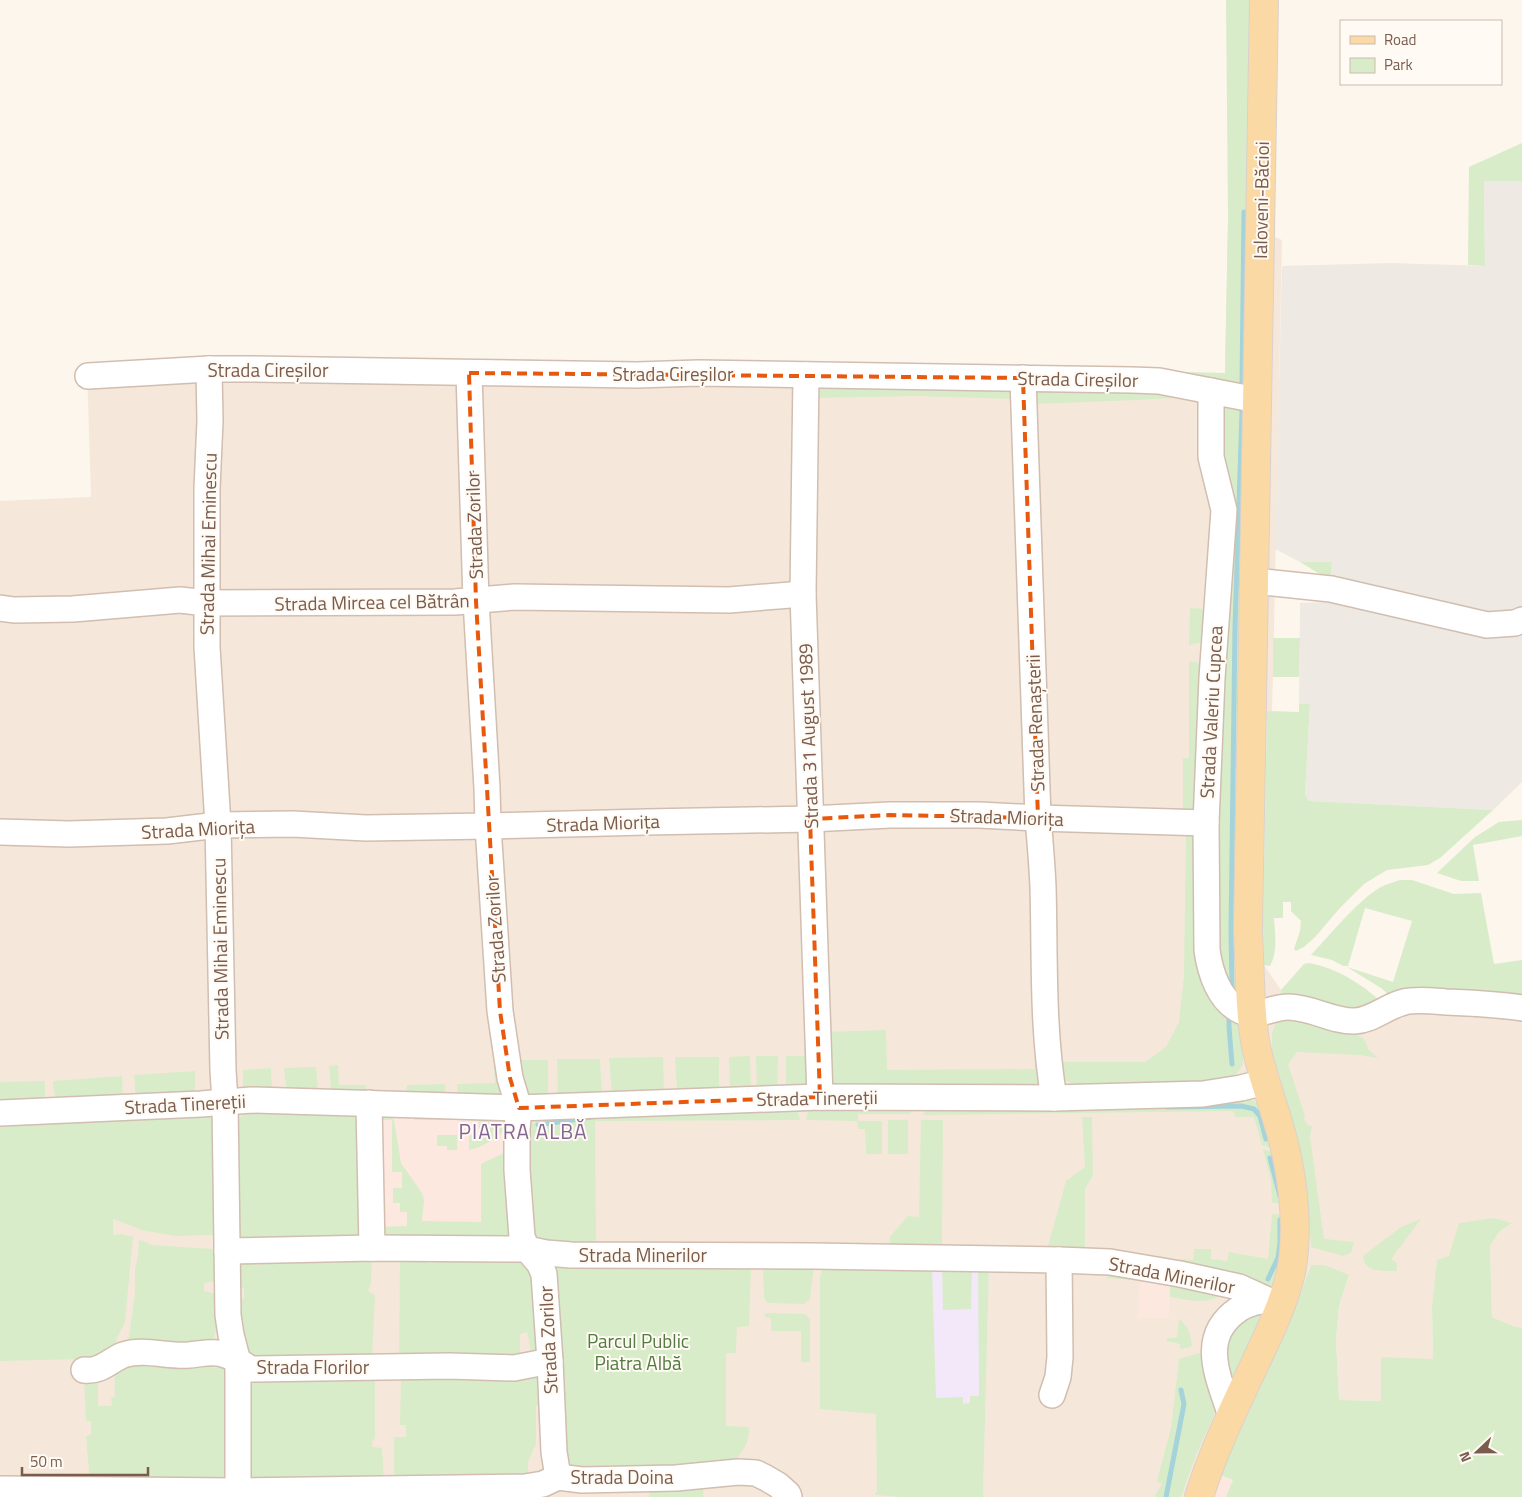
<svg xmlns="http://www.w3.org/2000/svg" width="1522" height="1497" viewBox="0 0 1522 1497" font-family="'Titillium Web',sans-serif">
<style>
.residential{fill:#f5e8da}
.commercial{fill:#fde8e0}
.industrial{fill:#efe9e4}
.education{fill:#f3e8fa}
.green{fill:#d8ecc9}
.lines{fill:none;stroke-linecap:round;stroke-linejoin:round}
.stream{stroke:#a5d3da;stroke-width:5}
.minor-casing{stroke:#d1beb0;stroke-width:28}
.major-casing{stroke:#dad1cd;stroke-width:30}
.minor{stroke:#fff;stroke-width:25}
.major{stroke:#fbd9a5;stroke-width:28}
.marked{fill:none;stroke:#e8590c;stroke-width:4;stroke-dasharray:10 6;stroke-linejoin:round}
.labels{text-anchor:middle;stroke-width:4;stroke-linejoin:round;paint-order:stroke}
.street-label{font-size:19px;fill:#7a5c4d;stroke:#fffaf3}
.park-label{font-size:19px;fill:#537a41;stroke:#fffaf3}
.quarter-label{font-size:21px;letter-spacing:1px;fill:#846695;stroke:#fffaf3}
</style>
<rect width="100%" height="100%" fill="#fdf6ec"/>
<path class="residential" d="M1228,218l54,22 -9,437 -1,34h-5l-4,213 1,41 17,25 -1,8 3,2h239v328l-9,-2 -21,-9 -2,-71 9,-14 12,-8 -62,32 -17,52 1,52 -52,-3v44l-42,-1 -3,-61 3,-33 10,-30 -38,-11 -21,57 -70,153 -13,22h-1207v-996l91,-4 -4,-129 129,-10 490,4 519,11z"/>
<g class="commercial">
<path d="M376,1113l136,1v128h-136z"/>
<path d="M1140,1280l31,6 -3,32h-30z"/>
<path d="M1215,1473l32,13 -5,11h-35z"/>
</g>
<path class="industrial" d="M1484,181h38v601l-29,28 -184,-9 -4,-7 5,-90h-11l1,-101 30,-1 2,-40h-32l-25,-13 7,-283 109,-3 94,3z"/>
<path class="education" d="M878,1264l111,2 -6,231h-83l-26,-2 3,-4z"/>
<g class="green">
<path d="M1226,0h24l-3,388 -117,-17 95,2 3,-155z"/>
<path d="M1522,143v38h-38l1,85 -17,-1 1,-98z"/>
<path d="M813,380l200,3v16l-96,-3 -103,2z"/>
<path d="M1036,382l169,14 -67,4 -103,4z"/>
<path d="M1222,402l25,9 -8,588 -22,-26 -1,-510z"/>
<path d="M1300,562h32l-1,19z"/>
<path d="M1190,608l16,1 -2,33 -15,3z"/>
<path d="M1273,638h27l-1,39h-26z"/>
<path d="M1189,661l15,3 -10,145h-11v-51h6z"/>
<path d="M1299,704h11l-5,90 4,7 184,9 -53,48 -12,7 -41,5 -23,14 -25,25 -23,27 -12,11 -8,4 -2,-2 6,-18 1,-10 -10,-10v-9h-8v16h-9c1,16 4,34 -4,48l-6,-1 -1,-41 4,-213 32,1z"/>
<path d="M1522,820v16l-49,9 6,36h-18l-24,-8 38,-36 24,-15z"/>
<path d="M1186,831l10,2 6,93 37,92 4,31v16l-7,9 -10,6 -100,9 -53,-5 -10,-5 -4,-17h86l21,-15 13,-25 5,-46z"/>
<path d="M1400,880h12l42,14 27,-1 13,71 28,-4v40h-127l-14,-12 -34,-21 46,15 19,-61 -47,-13 -17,58h-5l-11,-6 -21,-5c19,-20 51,-60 74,-70 5,-2 10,-3 15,-5z"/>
<path d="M485,939l26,158 -53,5 -1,-18 38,-1z"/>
<path d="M1309,963c27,5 52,20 72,39l-21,15 -80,-19 1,-8 23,-26z"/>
<path d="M1285,1012l57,13 22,14 5,11 9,8 -18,-3 -63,-3 -9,12 17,52 -1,3 4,6 4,1 -2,11 14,102 30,3 -3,11 -8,3 -32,-9 -4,-56 -5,-33 -9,-35 -21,-72v-18l4,-12z"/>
<path d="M1035,1027l8,53 -5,7 -207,2 -8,-57 63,-2 1,40 148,-1z"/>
<path d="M750,1056l1,38 -18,-1 -3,-7 -1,-29z"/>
<path d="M756,1056h22l-1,38h-20z"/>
<path d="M786,1056h26l1,31 -27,6z"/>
<path d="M663,1057l1,34 -52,4 -3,-37z"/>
<path d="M675,1057h44v33l-42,2z"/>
<path d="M557,1059h43l2,37 -44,2z"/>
<path d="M513,1060h35v37l-20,3z"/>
<path d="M338,1065l1,20h27v6l-34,8 -3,-33z"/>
<path d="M316,1067l2,23 -31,3 -3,-25z"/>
<path d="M271,1068l1,24 -29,-3v-19z"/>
<path d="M195,1071v27l-59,3 -2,-26z"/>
<path d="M122,1076l1,26 -62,1c-7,-7 -8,-13 -8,-22z"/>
<path d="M45,1081v20l-45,7v-26z"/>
<path d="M445,1084v17l-35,-6 -4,-4 1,-6z"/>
<path d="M1246,1099l8,2 7,6 13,42 -12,-4 -8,-28h-18l-3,-6 -310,4 5,-7z"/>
<path d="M796,1102l4,18 -205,1 1,122 -62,3 -10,-110 7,-11 11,-8z"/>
<path d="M910,1104l1,10h-53v7h24v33h-16l-1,-25h-7l-1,-8 -51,-1 3,-12z"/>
<path d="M214,1111l5,122 -5,2 -39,1 -33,-6 -29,-11v16l9,-1 11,3 -8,85 -8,16 -2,9 -6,10 -26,2 -83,2v-237z"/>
<path d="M252,1111l111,2 2,131 -126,2 -3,-124 5,-6z"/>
<path d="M376,1113h13l5,7 7,43 21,30 2,7 -2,21 59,1v-58l31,-15v93h-136v-15l31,-1v-14h-7v-9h-7v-15h9v-16h-10v-52h-16z"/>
<path d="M420,1113l92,1v10c-12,11 -26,23 -43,26v-15h10v-15h-65z"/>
<path d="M1082,1117h10l1,58 -8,14v66l-76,-2 -2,-7h41l18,-65 19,-14z"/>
<rect x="888" y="1120" width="20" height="34"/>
<path d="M921,1120h22l-1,125 -3,7 -81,-2 1,-8 12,5 19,-1v-9l18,-21 11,1z"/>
<path d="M437,1135h20v15h-10v-4h-10z"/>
<path d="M1263,1149l12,4 8,50h-11l-1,-23z"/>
<path d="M1272,1214l10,1 3,7 -9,64 -33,-4 -64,-13v-10l14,1 1,-11h17v10l16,2 2,-9 39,7z"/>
<path d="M1494,1218l18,5 -13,9 -9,14 2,71 21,9 9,2v169h-296l7,-17 -13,-5 70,-153 21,-57h13l25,10 -10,31 -3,33 3,61 42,1v-44l52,2 -1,-51 5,-48 12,-4 10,-33z"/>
<path d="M1421,1219l-30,40 6,4v8c-13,0 -33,2 -34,-15l38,-29z"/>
<path d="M139,1239l13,6 61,4 6,8v23l-15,3v8l17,4 -2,24 -5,18 -3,6 -9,6 -74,-7 7,-47v-26l3,-13z"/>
<path d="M430,1253l1,11 2,-1v-10h91l17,41 -9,1 1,6 9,1 2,46 -11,11 -6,-27 -7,2v27l-121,-4 1,-103z"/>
<path d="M272,1255h52v7h9v-7h39l-1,29 -3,7 7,4 -3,65 -128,1 -9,-62h9v-11l-9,-1 3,-29 13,-1 5,8 9,-1z"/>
<path d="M553,1262l198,5 -2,59 -12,1 -1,26h-10v73l23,1c0,15 -4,22 -14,33l-152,14 -15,-9 -8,-9z"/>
<path d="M771,1262l43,3 -4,34 -6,5 -36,-1 -4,-5 -1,-27z"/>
<path d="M932,1265l4,133 27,-1v7l7,-1v-7h9l-1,-130h11l-6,231h-83l-26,-2 3,-4 -1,-77 -56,-5v-133l4,-9z"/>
<path d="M942,1265l30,1 -1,43 -28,1z"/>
<path d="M1113,1268l112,24c-15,14 -37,8 -55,5v-11l-26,-5 -37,-3z"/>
<path d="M1255,1310l10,9 -28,57 -9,-1 -2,-38z"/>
<path d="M765,1313l40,1 5,5v43h-9v-31h-30v-13l-6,-1z"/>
<path d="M1179,1319c9,6 12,16 13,27l-4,2 -8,1v-5l-13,-3v-3h10z"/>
<path d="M1199,1353l7,6 13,45 -23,51 -15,42h-27l8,-13 -5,-3 14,-53 8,-69z"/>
<path d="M114,1364h99v4l18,-1 -3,107 -5,11 -133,-3 -4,-46 5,-1v-14h-5l-2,-46h14v31h14l-1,-8 4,-2z"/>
<path d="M544,1370l4,37 -12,-1v38l-8,18v17l-134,2v-44h12v-12h-6l1,-44 4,-6z"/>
<path d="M375,1374v64l-3,4v5l10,1 2,34 -135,-3v-103z"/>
<path d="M704,1485l-1,12h-54l1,-10z"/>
</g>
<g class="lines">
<g class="stream">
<path d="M1242,383l2,-171"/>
<path d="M1232,989l-1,-59 4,-303 7,-216"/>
<path d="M1229,1019v8l3,37"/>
<path d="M1166,1107l75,-1 13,3 6,7 6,23"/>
<path d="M538,1125l54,-8"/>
<path d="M1270,1158l10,38"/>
<path d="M1268,1279l10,-21 2,-15v-23"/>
<path d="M1166,1497l18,-93 -3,-14"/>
</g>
<g class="minor-casing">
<g id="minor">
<path d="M209,369l1,52 -3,67v159l11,178 5,245 2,32 3,213 3,20 7,27v135"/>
<path d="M469,373l7,228 11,187 1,38 12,185 10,67 9,30 -2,21v41l5,67 5,12 12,14 5,11 6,87 4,91 4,25"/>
<path d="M806,375l-3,219 17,503"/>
<path d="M88,376l121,-7h44l384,6 61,-2 434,7 27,1 98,19"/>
<path d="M1023,378l15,440c2,23 4,46 5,69 2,71 -1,141 11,211"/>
<path d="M1211,391v66l13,53 -12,168 -6,145 1,127c3,22 12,51 34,61 16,8 30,-4 47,-4 24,0 45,15 67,14 18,-1 32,-15 49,-19 13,-3 29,-1 42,0 26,1 51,2 76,6"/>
<path d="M1254,581l77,8 156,36 28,-2 7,-3"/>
<path d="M0,608l14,2 59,-1 107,-9 27,3 248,-1 59,-5 215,3 74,-6"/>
<path d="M0,832l69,2 98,-3 51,-6 75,-1 73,4 122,-2 158,-4 164,-3 80,-4h89l59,3 168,5"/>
<path d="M369,1103l3,145"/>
<path d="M0,1113l201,-9 50,-4 268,8 301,-11 234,1 149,-4 38,-6 24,-6"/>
<path d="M227,1251l145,-3 155,1 19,4 25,2 241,1 247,4 51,2 70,12 59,13 42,19"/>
<path d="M84,1370c17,2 25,-9 39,-15 21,-7 45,2 66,0 13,-1 26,-5 39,1 7,2 16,9 23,13l198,-3 65,2 36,-7"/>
<path d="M1052,1395l6,-18 2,-20 -1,-97"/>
<path d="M1231,1416c-12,-38 -34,-79 8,-107 7,-5 18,-7 26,-9"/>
<path d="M0,1489l238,2 287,-4 18,-3 15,-7 24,3 94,-2 62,-6 18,1 10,5 12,7 10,9 1,3"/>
</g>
</g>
<g class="major-casing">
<path id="major" d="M1199,1497c15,-49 38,-94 59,-140 13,-27 26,-55 33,-85 9,-48 1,-106 -14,-153 -7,-24 -16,-48 -21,-73 -7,-37 -6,-80 -8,-117l16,-929"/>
</g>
<use href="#minor" class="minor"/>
<use href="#major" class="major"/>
</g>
<path class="marked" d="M469,373l554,5 15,440 -148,-3 -80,4 10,278 -301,11 -9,-30 -10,-67 -24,-410z"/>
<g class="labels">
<g class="street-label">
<text transform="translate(1261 200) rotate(-89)" y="7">Ialoveni-Băcioi</text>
<text x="268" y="377">Strada Cireşilor</text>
<text x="673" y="381">Strada Cireşilor</text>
<text transform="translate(1078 379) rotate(1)" y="7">Strada Cireşilor</text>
<text transform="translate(474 525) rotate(-92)" y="7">Strada Zorilor</text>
<text transform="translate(208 544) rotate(-89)" y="7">Strada Mihai Eminescu</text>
<text transform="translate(372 602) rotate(-1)" y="7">Strada Mircea cel Bătrân</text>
<text transform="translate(1211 712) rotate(-87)" y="7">Strada Valeriu Cupcea</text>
<text transform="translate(1035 723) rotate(-92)" y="7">Strada Renaşterii</text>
<text transform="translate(808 736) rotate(-92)" y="7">Strada 31 August 1989</text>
<text transform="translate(1007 817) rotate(2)" y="7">Strada Mioriţa</text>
<text transform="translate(603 823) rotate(-2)" y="7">Strada Mioriţa</text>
<text transform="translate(198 829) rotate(-3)" y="7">Strada Mioriţa</text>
<text transform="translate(495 929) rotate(-94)" y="7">Strada Zorilor</text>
<text transform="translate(220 949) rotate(-91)" y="7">Strada Mihai Eminescu</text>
<text transform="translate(817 1098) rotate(-1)" y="7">Strada Tinereţii</text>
<text transform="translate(185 1104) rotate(-3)" y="7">Strada Tinereţii</text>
<text x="643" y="1262">Strada Minerilor</text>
<text transform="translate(1172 1275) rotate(11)" y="7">Strada Minerilor</text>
<text transform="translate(548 1340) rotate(-93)" y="7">Strada Zorilor</text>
<text x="313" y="1374">Strada Florilor</text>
<text x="622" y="1484">Strada Doina</text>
</g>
<g class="park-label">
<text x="638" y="1348">Parcul Public<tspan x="638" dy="22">Piatra Albă</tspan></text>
</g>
<g class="quarter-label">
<text x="523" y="1139">PIATRA ALBĂ</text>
</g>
</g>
<rect x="1340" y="20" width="162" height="65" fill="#fffaf3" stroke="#cabbb1"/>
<rect x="1350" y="36" width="25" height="8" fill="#fbd9a5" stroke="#cabbb1"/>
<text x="1384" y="45" font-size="15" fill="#7a5c4d">Road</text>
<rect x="1350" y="58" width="25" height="15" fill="#d8ecc9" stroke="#cabbb1"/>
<text x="1384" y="70" font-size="15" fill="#7a5c4d">Park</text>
<g transform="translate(1477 1452) rotate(248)" stroke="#fffaf3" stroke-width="4" paint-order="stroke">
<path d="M0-4L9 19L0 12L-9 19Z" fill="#7a5c4d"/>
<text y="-8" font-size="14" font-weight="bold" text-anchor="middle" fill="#7a5c4d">N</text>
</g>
<path d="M22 1467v8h126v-8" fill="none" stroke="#7a5c4d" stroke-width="2.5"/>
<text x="30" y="1467" font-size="15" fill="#7a5c4d" stroke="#fffaf3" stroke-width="4" paint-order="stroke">50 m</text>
</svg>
